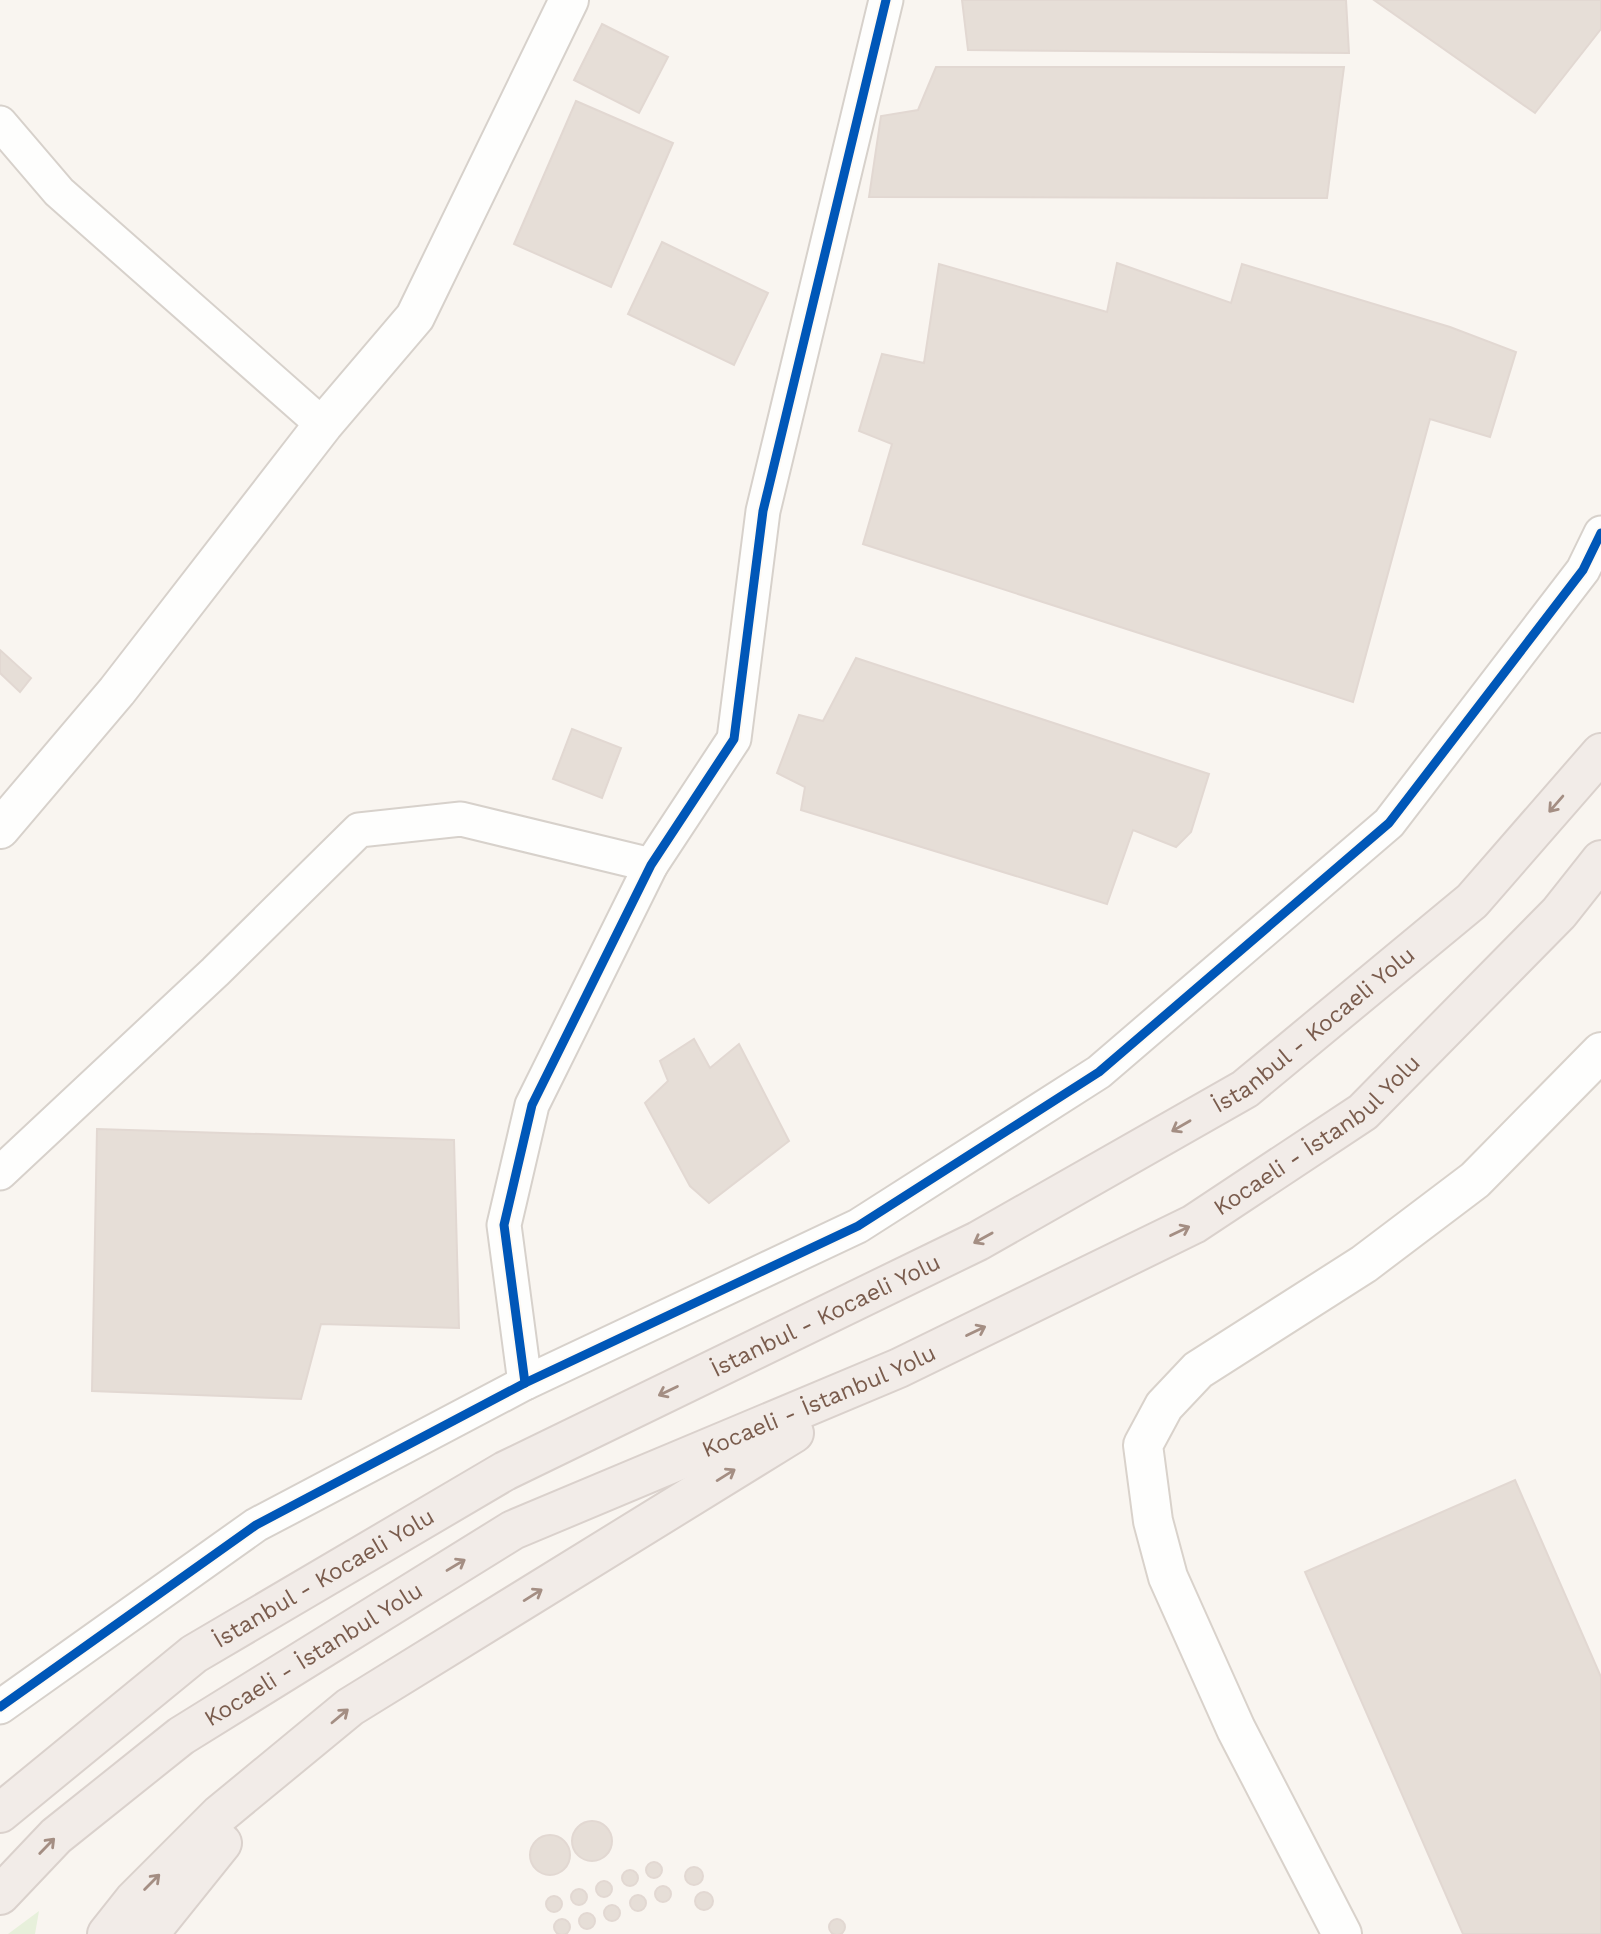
<svg xmlns="http://www.w3.org/2000/svg" width="1601" height="1934" viewBox="0 0 1601 1934" font-family="'Work Sans',sans-serif">
<style>
.green{fill:#e7f0db}
.building{fill:#e6ded7;stroke:#e2d8d2;stroke-width:2}
.lines{fill:none;stroke-linecap:round;stroke-linejoin:round}
.minor-casing{stroke:#d7d1cb;stroke-width:37}
.tertiary-casing{stroke:#d7d1cb;stroke-width:42}
.secondary-casing{stroke:#d9d2cb;stroke-width:42}
.trunk-casing{stroke:#dad1cc;stroke-width:42}
.minor{stroke:#fefefd;stroke-width:33}
.tertiary{stroke:#fefefd;stroke-width:38}
.secondary{stroke:#fefefd;stroke-width:38}
.trunk{stroke:#f2ece8;stroke-width:38}
.cycleway-casing{stroke:#fffaf3;stroke-width:13}
.cycleway{stroke:#0057b8;stroke-width:9}
.oneway{stroke:#a48e83}
.labels{text-anchor:middle;stroke-width:7;stroke-linejoin:round;paint-order:stroke}
.street-label{font-size:23px;fill:#7a5c4d;stroke:#fffaf3}
</style>
<rect width="100%" height="100%" fill="#f9f5f0"/>
<path class="green" d="M39,1911l-4,23h-27z"/>
<g class="building">
<path d="M962,0h384l3,53 -381,-3z"/>
<path d="M1374,0h227v29l-66,84z"/>
<path d="M602,24l66,33 -29,56 -65,-33z"/>
<path d="M936,67h408l-17,131 -458,-1 12,-81 37,-6z"/>
<path d="M576,101l97,42 -62,144 -97,-43z"/>
<path d="M662,242l106,51 -34,72 -106,-51z"/>
<path d="M1117,263l114,40 11,-39 208,63 66,25 -26,85 -60,-18 -77,283 -490,-158 29,-100 -33,-13 23,-77 42,9 15,-99 168,48z"/>
<path d="M0,650l31,28 -11,14 -20,-19z"/>
<path d="M856,658l353,116 -18,58 -15,15 -43,-17 -26,74 -306,-94 4,-23 -28,-14 22,-58 24,6z"/>
<path d="M572,729l49,19 -19,50 -49,-19z"/>
<path d="M694,1039l16,29 29,-24 50,97 -80,62 -19,-17 -45,-83 23,-22 -8,-20z"/>
<path d="M97,1129l357,11 5,188 -138,-4 -20,75 -209,-8z"/>
<path d="M1515,1480l86,197v257h-138l-158,-362z"/>
<circle cx="592" cy="1841" r="20"/>
<circle cx="550" cy="1855" r="20"/>
<circle cx="654" cy="1870" r="8"/>
<circle cx="694" cy="1876" r="9"/>
<circle cx="630" cy="1878" r="8"/>
<circle cx="604" cy="1889" r="8"/>
<circle cx="663" cy="1894" r="8"/>
<circle cx="579" cy="1897" r="8"/>
<circle cx="704" cy="1901" r="9"/>
<circle cx="638" cy="1903" r="8"/>
<circle cx="554" cy="1904" r="8"/>
<circle cx="612" cy="1913" r="8"/>
<circle cx="587" cy="1921" r="8"/>
<circle cx="837" cy="1927" r="8"/>
<circle cx="562" cy="1927" r="8"/>
</g>
<g class="lines">
<g class="minor-casing">
<g id="minor">
<path d="M0,123l59,69 264,233"/>
<path d="M0,1173l215,-201 144,-142 102,-11 190,46"/>
<path d="M525,1383l-21,-158 28,-120 119,-240 83,-126 29,-228 123,-511"/>
<path d="M0,1707l256,-182 269,-142 333,-157 241,-154 290,-249 194,-253 18,-37"/>
</g>
</g>
<g class="tertiary-casing">
<path id="tertiary" d="M0,829l117,-138 206,-266 92,-108 154,-317"/>
</g>
<g class="secondary-casing">
<path id="secondary" d="M1342,1934l-106,-205 -68,-152 -15,-56 -10,-76 21,-39 34,-36 166,-106 111,-84 126,-128"/>
</g>
<g class="trunk-casing">
<g id="trunk">
<path id="s1" d="M0,1813l194,-159 311,-183 473,-230 267,-152 227,-188 129,-148"/>
<path id="s2" d="M0,1895l56,-59 125,-100 332,-206 386,-162 295,-144 169,-112 196,-199 42,-53"/>
<path d="M107,1934l27,-34 85,-85 131,-108 444,-274"/>
<path d="M149,1934l73,-91"/>
</g>
</g>
<use href="#minor" class="minor"/>
<use href="#tertiary" class="tertiary"/>
<use href="#secondary" class="secondary"/>
<use href="#trunk" class="trunk"/>
<g class="cycleway-casing">
<g id="cycleway">
<path d="M525,1383l-21,-158 28,-120 119,-240 83,-126 29,-228 123,-511"/>
<path d="M0,1707l256,-182 269,-142 333,-157 241,-154 290,-249 194,-253 18,-37"/>
</g>
</g>
<use href="#cycleway" class="cycleway"/>
</g>
<defs><path id="oneway-shaft" d="M-6 0H5M1.5-3L5.5 0L1.5 3" fill="none" stroke-width="1.6" stroke-linecap="round" stroke-linejoin="round" transform="scale(1.75)"/></defs>
<g class="oneway">
<use href="#oneway-shaft" transform="translate(1556 804) rotate(131)"/>
<use href="#oneway-shaft" transform="translate(1181 1126) rotate(150)"/>
<use href="#oneway-shaft" transform="translate(1180 1231) rotate(-26)"/>
<use href="#oneway-shaft" transform="translate(983 1238) rotate(151)"/>
<use href="#oneway-shaft" transform="translate(976 1331) rotate(-26)"/>
<use href="#oneway-shaft" transform="translate(668 1391) rotate(154)"/>
<use href="#oneway-shaft" transform="translate(726 1475) rotate(-32)"/>
<use href="#oneway-shaft" transform="translate(456 1565) rotate(-31)"/>
<use href="#oneway-shaft" transform="translate(533 1595) rotate(-32)"/>
<use href="#oneway-shaft" transform="translate(340 1716) rotate(-40)"/>
<use href="#oneway-shaft" transform="translate(47 1846) rotate(-46)"/>
<use href="#oneway-shaft" transform="translate(152 1882) rotate(-45)"/>
</g>
<g class="labels">
<g class="street-label">
<text dy="8" stroke="none"><textPath href="#s1" startOffset="1535">İstanbul - Kocaeli Yolu</textPath></text>
<text dy="8" stroke="none"><textPath href="#s2" startOffset="1531">Kocaeli - İstanbul Yolu</textPath></text>
<text dy="8" stroke="none"><textPath href="#s1" startOffset="968">İstanbul - Kocaeli Yolu</textPath></text>
<text dy="8" stroke="none"><textPath href="#s2" startOffset="964">Kocaeli - İstanbul Yolu</textPath></text>
<text dy="8" stroke="none"><textPath href="#s1" startOffset="401">İstanbul - Kocaeli Yolu</textPath></text>
<text dy="8" stroke="none"><textPath href="#s2" startOffset="397">Kocaeli - İstanbul Yolu</textPath></text>
</g>
</g>
</svg>
